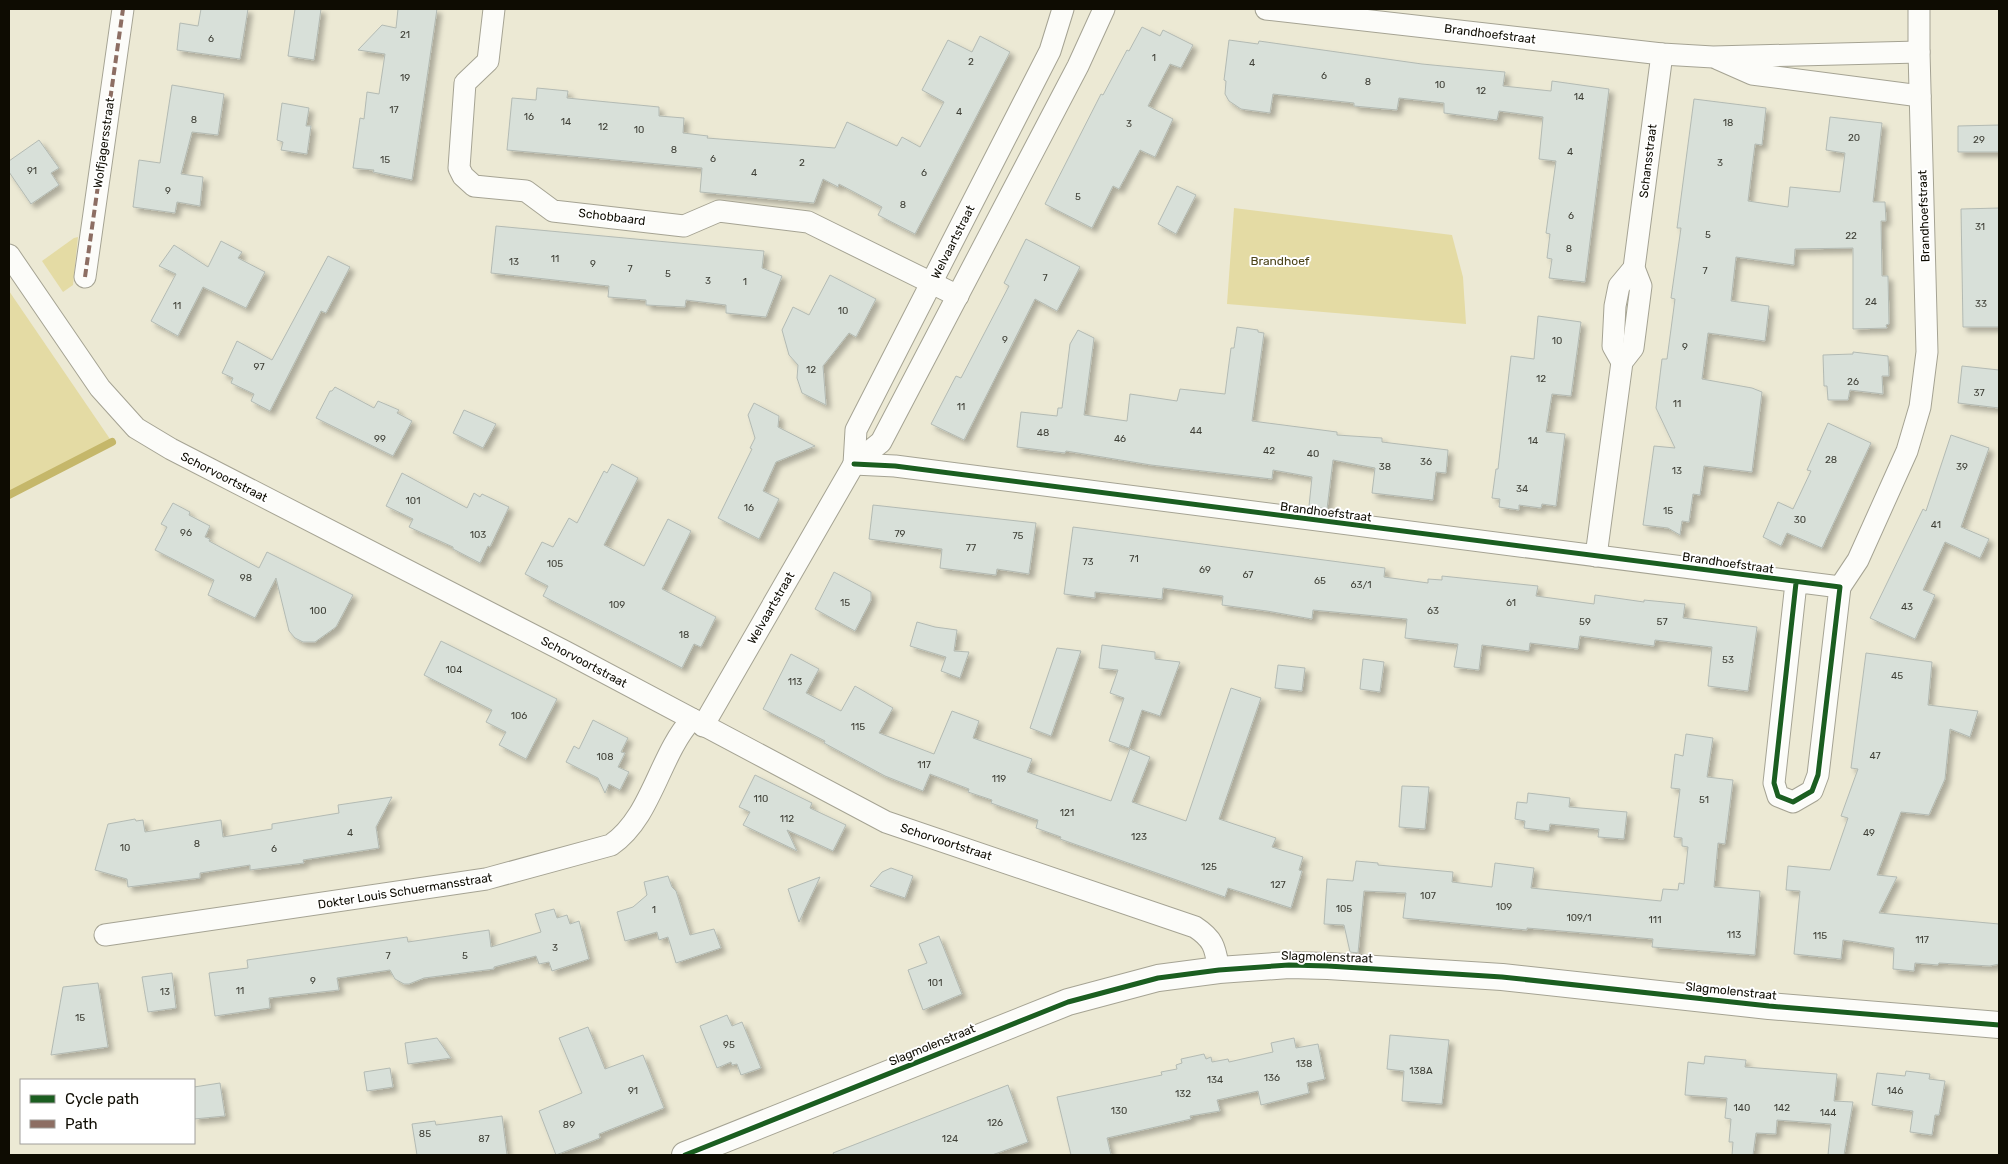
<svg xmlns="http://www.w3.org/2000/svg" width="2008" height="1164" viewBox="0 0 2008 1164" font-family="Rubik,sans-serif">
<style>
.green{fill:#e4dba4}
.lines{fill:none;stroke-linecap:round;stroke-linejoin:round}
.stream{stroke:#c5b76a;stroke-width:8}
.building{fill:#d8e0d9;stroke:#b3bab3;filter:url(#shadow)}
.minor-casing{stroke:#a5a393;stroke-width:23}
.tertiary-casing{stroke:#a5a393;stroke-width:28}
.minor{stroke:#fcfcf9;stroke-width:21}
.tertiary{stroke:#fcfcf9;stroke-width:26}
.quiet{stroke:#8d6e63;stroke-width:4;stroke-dasharray:8 4;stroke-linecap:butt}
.cycleway-casing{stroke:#fff;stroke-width:8}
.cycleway{stroke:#1b5e20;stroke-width:5}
.labels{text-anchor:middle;stroke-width:4;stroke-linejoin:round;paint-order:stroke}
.number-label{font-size:10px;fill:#404138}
.street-label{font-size:12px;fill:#0e0c02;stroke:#fff}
.park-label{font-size:12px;fill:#4c441a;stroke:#fff}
</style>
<defs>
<filter id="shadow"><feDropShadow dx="4.5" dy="4.5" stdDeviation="2.5" flood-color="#0004"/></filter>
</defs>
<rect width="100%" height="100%" fill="#ece9d4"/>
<g class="green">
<path d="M1234,208l218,27 11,42 3,47 -239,-20z"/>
<path d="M78,237l-5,48 -10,7 -21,-31 32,-23z"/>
<path d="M9,291l103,151 -103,56z"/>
</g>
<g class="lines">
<path class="stream" d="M9,495l103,-53"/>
</g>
<g class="building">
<path d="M201,9h47l-8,50 -63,-9 3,-27 18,3z"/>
<path d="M295,9h26l-7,51 -26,-4z"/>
<path d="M398,9h39l-25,171 -39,-8 1,-2 -21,-2 7,-50 4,1 3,-27 12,2 6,-40 -27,-4 24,-25 14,3z"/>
<path d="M1142,27l18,9 3,-6 30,15 -12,23 -11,-4 -22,42 25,13 -18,38 -15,-7 -21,39 -6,-3 -21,42 -47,-24 56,-110 2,1 24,-45 2,1z"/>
<path d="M980,36l30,16 -95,182 -37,-19 4,-8 -43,-23 -1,3 -15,-8 -9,24 -114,-11 2,-24 -195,-18 5,-52 24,2 1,-12 31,3 -1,7 92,9v9l25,2 -1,15 25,3 -1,2 128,10 12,-26 50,24 5,-9 18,10 24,-45 -22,-12 26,-50 24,12z"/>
<path d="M1229,40l29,4 1,-3 163,23 83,8 -2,14 48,5 1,-10 57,8 -24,193 -36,-4 3,-19 -5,-1 3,-24 -4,-1 10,-72 -17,-2 4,-42 -44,-6 -2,9 -53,-7v-10l-45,-5 -2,12 -43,-4v-3l-81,-9 -3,19 -29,-4 -12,-8 -4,-7 1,-13 -2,-1z"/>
<path d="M172,85l52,9 -6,41 -26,-3 -11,42 22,3 -3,29 -23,-4 -2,11 -42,-6 6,-47 21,3z"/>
<path d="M1694,99l72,9 -4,37 -7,-1 -7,57 40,6 2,-20 50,5 5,-39 -19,-3 4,-33 52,6 -9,79h12l1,19h-5l1,55h6l1,48 -3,1 1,3 -34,1v-81l-58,1 -1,16 -58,-8 -5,44 38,5 -4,35 -57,-8 -6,46 50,9 10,4 -10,80 -48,-6 -4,29 -7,-1 -4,28 -7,-1 -2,14 -12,-7 -25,-3 11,-79 21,2 -19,-40 6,-49h5l8,-60 -4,-1 10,-70h-4z"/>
<path d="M282,103l27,5 -3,18h5l-4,28 -26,-4 2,-8 -6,-2z"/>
<path d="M1999,125v27h-41v-26z"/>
<path d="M39,140l20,28 -8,5 8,12 -28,19 -22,-32v-11z"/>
<path d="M1177,186l19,9 -20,39 -18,-10z"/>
<path d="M1999,208v119h-36l-2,-118z"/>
<path d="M496,226l268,25 -2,17 20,8 -16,41 -40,-4v-8l-40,-5 -1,7 -39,-2v-5l-38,-3 1,-11 -118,-13z"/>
<path d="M1026,239l54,28 -23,44 -22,-12 -71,141 -33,-16 25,-48 5,2 48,-92 -5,-3z"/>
<path d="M221,241l21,11 -4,6 27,14 -19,36 -43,-21 -25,49 -27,-15 25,-47 -17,-8 15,-21 34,22z"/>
<path d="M328,256l22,11 -24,46 -5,-2 -51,100 -19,-10 3,-7 -23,-11 2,-5 -11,-5 15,-32 35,19z"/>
<path d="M830,275l46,24 -20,38 -7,-4 -26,33 3,39 -24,-12 -5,-15 1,-13 -9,-10 -7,-25 11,-23 16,8z"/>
<path d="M1538,316l43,6 -10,74 -19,-2 -6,38 19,2 -9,72 -14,-2 -1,4 -22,-3v5l-20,-3 1,-8 -8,-1 4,-29h2l13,-113 23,3z"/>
<path d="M1237,327l21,3v2l6,1 -12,88 85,11v3l45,3v4l66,8 -2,23 -10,-1 -3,28 -61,-7 3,-25 -42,-8 -6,49 -18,-3 3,-29 -39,-7 -1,9 -121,-14 -85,-14 -1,2 -48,-6 4,-35 36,4 1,-8h4l8,-64 8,-14 16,8 -10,77 43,6 3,-27 47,7 3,-12 45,5 6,-46h3z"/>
<path d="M1853,352l35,4 1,20h-7l1,18 -33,-4 -2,10h-20l-1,-14h-3l-1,-31 30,-1z"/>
<path d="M1962,366l37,4v38l-41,-5z"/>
<path d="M335,387l39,21 4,-7 21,9 -2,3 15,8 -19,35 -77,-38 14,-27h2z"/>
<path d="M754,403l25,13 -1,11 37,19 -39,16 -13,29 16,8 -20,40 -41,-21 34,-69 -2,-1 5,-10 -7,-23z"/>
<path d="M464,410l32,14 -13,24 -30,-15z"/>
<path d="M1828,423l43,20 -49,105 -35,-15 -6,13 -18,-9 15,-35 15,7 18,-38 -4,-1z"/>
<path d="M1951,435l38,13 -28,79 28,12 -9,19 -35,-16 -22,48 12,5 -20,44 -45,-21 53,-109 3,2z"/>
<path d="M612,464l26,14 -34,67 40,21 24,-47 23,12 -29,58 54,28 -15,30 -7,-3 -12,24 -139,-72 5,-10 -23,-12 17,-32 11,5 16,-29 8,5 27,-52 3,2z"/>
<path d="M402,473l65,35 7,-15 6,4 2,-3 27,13 -19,40 -2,-1 -8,17 -27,-14v-2l-44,-20 4,-8 -27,-13z"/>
<path d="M173,503l17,9 -1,3 21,11 -5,11 5,2 -1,2 50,27 8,-16 86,43 -17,32 -21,15h-12l-8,-4 -6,-7 -13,-53 -21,40 -47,-23 6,-15 -59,-30 12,-23 -6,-3z"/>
<path d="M873,505l163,18 -7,51 -32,-5 -1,6 -56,-7 2,-19 -73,-10z"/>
<path d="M1073,527l312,41 -1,9 44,6v-4l14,1v-4l96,10 -2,10 58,8 1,-9 49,7v-2l41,4 -2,14 74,9 -9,64 -40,-5 4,-39 -57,-7 -1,6 -74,-10 -2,13 -48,-6 -1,8 -47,-6 -3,25 -25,-3 4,-23 -53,-6 2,-19 -94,-9 -1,9 -45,-8 -45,-6 1,-9 -60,-8 -1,11 -67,-7v6l-31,-4z"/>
<path d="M834,572l37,20v8l-16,31 -40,-22z"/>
<path d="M917,622l18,5 22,3 -3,21 15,1 -9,26 -19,-7 5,-14 -36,-11z"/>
<path d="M441,641l116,58 -31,60 -27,-14 7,-13 -20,-10 6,-12 -68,-35z"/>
<path d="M1102,645l53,7v7l25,3 -20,54 -18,-6 -13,38 -20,-7 15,-43 -14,-5 8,-23 -19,-2z"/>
<path d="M1057,648l24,3 -30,85 -21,-8z"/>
<path d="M1866,653l66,9 -4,43 50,6 -8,26 -20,-8 -5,50 -16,36 -28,-3 -24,63 20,2 -18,36 120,11v40l-9,2 -51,-3 -1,2 -23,-2 -1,8 -21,-2 1,-21 -51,-8 -2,19 -47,-5 6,-63 -14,-1 2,-24 42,4 18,-52 -7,-2 17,-47 -7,-1z"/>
<path d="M791,654l28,15 -13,24 35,18 14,-25 38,22 -14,25 55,21 18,-43 27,10 -6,17 59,21 -5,13 84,29 19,-52 20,8 -18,45 54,19 45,-133 30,10 -42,121 57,19 -4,9 31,10 -4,13 3,1 -11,37 -63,-20 -3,9 -165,-58 1,-2 -25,-9 2,-8 -47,-17 1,-3 -24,-8 1,-3 -39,-15 -7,17 -38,-15 -61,-33 1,-2 -62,-32z"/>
<path d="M1363,659l21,3 -4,30 -20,-3z"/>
<path d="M1278,665l27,3 -3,23 -27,-3z"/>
<path d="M593,720l35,18 -7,14 4,1 -7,14 11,5 -9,18 -11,-6 -4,9 -7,-15 -32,-16 8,-16 5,3z"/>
<path d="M1686,734l27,4 -6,39 26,3 -8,64 -7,-1 -4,44 46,4 -5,64 -103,-8 1,-8 -126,-11v2l-124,-12 3,-25 -42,-2 -6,62 -8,-1 -6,-27 -20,-1 3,-45 26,2 3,-20 22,2v2l75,7 -1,10 40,5 3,-24 39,5 -3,20 130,13 2,-12 15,1 1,-7 5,1 4,-37 -6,-1v-8l-8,-1 6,-48 -9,-1 4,-34 8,2z"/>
<path d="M755,775l57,28 -2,5 36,17 -13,26 -46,-21 10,21 -54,-26 7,-13 -11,-5z"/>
<path d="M1402,786l27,1 -4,42 -26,-2z"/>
<path d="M1528,793l42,5 -1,9 58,5 -3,27 -26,-2 1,-8 -49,-5 -1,7 -25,-3 1,-7 -10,-2 2,-17 10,1z"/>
<path d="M392,797l-16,30 3,21 -76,12 1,3 -54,7v-5l-50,8v5l-72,9 -1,-8 -32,-9 13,-46 27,-5 1,2 7,-1 2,12 76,-12 2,17 49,-8v-5l67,-11 -1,-8z"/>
<path d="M891,868l22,8 -8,22 -35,-12 12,-14z"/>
<path d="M668,876l4,11 4,4 14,44 24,-6 7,19 -45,15 -8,-26 -9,3 -2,-8 -32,9 -8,-29 16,-5 14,-12 -3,-13z"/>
<path d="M820,877l-21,45 -11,-33z"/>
<path d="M554,909l3,9 10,-3 3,9 9,-3 10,38 -37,12 -3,-9 -10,2 -3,-8 -42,11v2l-70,9 -15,6h-5l-9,-5 -5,-9 -53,8 2,12 -70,8 1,10 -55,8 -6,-43 39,-5 -1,-8 160,-23 1,5 81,-12 2,17 50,-15 -6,-18z"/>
<path d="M939,936l23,58 -39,16 -15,-40 19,-7 -8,-19z"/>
<path d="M172,973l4,35 -28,4 -6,-35z"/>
<path d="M98,983l10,64 -57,8 12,-68z"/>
<path d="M727,1015l5,11 10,-4 19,46 -20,7 -4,-11 -5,1 -1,-3 -14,6 -17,-42z"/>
<path d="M588,1027l17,42 38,-14 21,53 -65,26 1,4 -44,17 -17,-44 43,-18 -23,-55z"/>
<path d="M1390,1035l59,5 -7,64 -40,-3 2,-30 -17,-2z"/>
<path d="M437,1038l14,20 -43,6 -3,-21z"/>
<path d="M1294,1038l2,10 22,-4 7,35 -18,4 2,10 -48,12 -3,-14 -41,9 3,11 -30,5 1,3 -84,19 4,17h-40l-14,-58 105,-22 -1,-3 16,-3 -1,-4 6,-2 -1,-4 23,-5 2,5 5,-2 1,5 16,-3 1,3 44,-10 -2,-9z"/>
<path d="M1705,1056l41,4 -1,7 92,7 -3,27 19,1 -9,53h-16l3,-31 -54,-4 -1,14 -20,-1 -3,22h-21l1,-13h-4l2,-23 -6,-1 2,-20 -42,-3 3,-33 16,2z"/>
<path d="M390,1068l3,19 -26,4 -3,-19z"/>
<path d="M1906,1071l24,3 -1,5 16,2 -6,34h-4l-3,20 -22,-3 3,-21 -41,-6 5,-32 28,3z"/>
<path d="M220,1083l5,33 -31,3v-32z"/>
<path d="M1008,1085l20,57 -36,13h-158l-1,-2z"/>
<path d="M502,1116l5,39h-90l-5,-31 23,-3 1,4z"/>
</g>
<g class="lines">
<g class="minor-casing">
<g id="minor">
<path d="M494,9l-6,52 -23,22 -6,85 4,8 11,10 52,5 27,20 131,15 35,-15 89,11 150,74"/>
<path d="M1266,9l396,45 51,3 206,-5"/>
<path d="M1718,59l34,15 168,22"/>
<path d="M9,255l91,133 36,40 35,21 395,203 320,170 309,105c20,13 20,22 24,43"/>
<path d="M85,277l38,-268"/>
<path d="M1622,362l-9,-16 2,-40 4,-20 15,-18"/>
<path d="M854,464l41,2 945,121 -22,188 -6,16 -19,11 -15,-6 -4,-13 22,-200"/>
<path d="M854,464l2,-34 194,-379 13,-42"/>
<path d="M1596,556l26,-194 11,-14 8,-62 -7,-18 28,-214"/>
<path d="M1840,587l18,-27 49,-109 13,-44 7,-55 -8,-300v-43"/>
<path d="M703,726l151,-262 27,-22 197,-376 26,-57"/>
<path d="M105,935l381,-56 125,-34c41,-28 48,-90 81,-126"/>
</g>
</g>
<g class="tertiary-casing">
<path id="tertiary" d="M685,1155l383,-153 90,-24 61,-8 70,-5 39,1 174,11 267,29 230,19"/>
</g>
<use href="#minor" class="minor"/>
<use href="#tertiary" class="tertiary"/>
<path class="quiet" d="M85,277l38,-268"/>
<g class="cycleway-casing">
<g id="cycleway">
<path d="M854,464l41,2 945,121 -22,188 -6,16 -19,11 -15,-6 -4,-13 22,-200"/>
<path d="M685,1155l383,-153 90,-24 61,-8 70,-5 39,1 174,11 267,29 230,19"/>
</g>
</g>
<use href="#cycleway" class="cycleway"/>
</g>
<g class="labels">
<g class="number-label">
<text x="405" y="38">21</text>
<text x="211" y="42">6</text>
<text x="1154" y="61">1</text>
<text x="971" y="65">2</text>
<text x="1252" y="66">4</text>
<text x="1324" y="79">6</text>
<text x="405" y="81">19</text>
<text x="1368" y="85">8</text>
<text x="1440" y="88">10</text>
<text x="1481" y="94">12</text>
<text x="1579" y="100">14</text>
<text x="394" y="113">17</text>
<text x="959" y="115">4</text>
<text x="529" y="120">16</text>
<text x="194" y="123">8</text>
<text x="566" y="125">14</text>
<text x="1728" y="126">18</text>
<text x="1129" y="127">3</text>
<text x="603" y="130">12</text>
<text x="639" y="133">10</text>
<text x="1854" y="141">20</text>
<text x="1979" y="143">29</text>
<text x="674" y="153">8</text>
<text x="1570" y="155">4</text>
<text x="713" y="162">6</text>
<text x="385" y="163">15</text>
<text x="802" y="166">2</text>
<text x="1720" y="166">3</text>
<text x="32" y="174">91</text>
<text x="754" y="176">4</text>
<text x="924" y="176">6</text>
<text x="168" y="194">9</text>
<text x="1078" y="200">5</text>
<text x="903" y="208">8</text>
<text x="1571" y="219">6</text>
<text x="1980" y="230">31</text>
<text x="1708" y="238">5</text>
<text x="1851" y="239">22</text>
<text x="1569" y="252">8</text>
<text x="555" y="262">11</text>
<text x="514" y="265">13</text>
<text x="593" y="267">9</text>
<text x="630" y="272">7</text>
<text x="1705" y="274">7</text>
<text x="668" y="277">5</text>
<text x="1045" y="281">7</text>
<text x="708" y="284">3</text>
<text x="745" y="285">1</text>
<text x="1871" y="305">24</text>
<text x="1981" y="307">33</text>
<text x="177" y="309">11</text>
<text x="843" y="314">10</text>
<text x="1005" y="343">9</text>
<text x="1557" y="344">10</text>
<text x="1685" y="350">9</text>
<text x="259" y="370">97</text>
<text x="811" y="373">12</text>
<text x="1541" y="382">12</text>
<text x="1853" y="385">26</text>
<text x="1979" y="396">37</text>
<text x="1677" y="407">11</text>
<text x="961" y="410">11</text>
<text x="1196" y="434">44</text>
<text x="1043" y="436">48</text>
<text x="380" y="442">99</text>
<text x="1120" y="442">46</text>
<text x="1533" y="444">14</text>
<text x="1269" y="454">42</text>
<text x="1313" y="457">40</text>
<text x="1831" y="463">28</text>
<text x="1426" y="465">36</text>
<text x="1385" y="470">38</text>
<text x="1962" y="470">39</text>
<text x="1677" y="474">13</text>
<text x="1522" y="492">34</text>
<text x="413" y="504">101</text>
<text x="749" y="511">16</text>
<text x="1668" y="514">15</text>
<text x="1800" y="523">30</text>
<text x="1936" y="528">41</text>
<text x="186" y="536">96</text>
<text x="900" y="537">79</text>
<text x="478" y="538">103</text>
<text x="1018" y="539">75</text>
<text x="971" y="551">77</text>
<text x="1134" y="562">71</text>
<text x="1088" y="565">73</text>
<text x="555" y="567">105</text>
<text x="1205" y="573">69</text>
<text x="1248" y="578">67</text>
<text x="246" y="581">98</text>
<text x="1320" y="584">65</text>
<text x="1361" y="588">63/1</text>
<text x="845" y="606">15</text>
<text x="1511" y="606">61</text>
<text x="617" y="608">109</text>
<text x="1907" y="610">43</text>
<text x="318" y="614">100</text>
<text x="1433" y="614">63</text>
<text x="1585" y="625">59</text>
<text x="1662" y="625">57</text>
<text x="684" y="638">18</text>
<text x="1728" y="663">53</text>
<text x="454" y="673">104</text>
<text x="1897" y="679">45</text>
<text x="795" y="685">113</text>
<text x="519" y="719">106</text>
<text x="858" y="730">115</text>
<text x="1875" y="759">47</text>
<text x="605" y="760">108</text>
<text x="924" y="768">117</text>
<text x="999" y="782">119</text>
<text x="761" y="802">110</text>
<text x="1704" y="803">51</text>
<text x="1067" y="816">121</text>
<text x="787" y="822">112</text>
<text x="350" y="836">4</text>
<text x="1869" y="836">49</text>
<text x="1139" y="840">123</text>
<text x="197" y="847">8</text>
<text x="125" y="851">10</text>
<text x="274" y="852">6</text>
<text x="1209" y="870">125</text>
<text x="1278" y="888">127</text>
<text x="1428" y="899">107</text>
<text x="1504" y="910">109</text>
<text x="1344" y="912">105</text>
<text x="654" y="913">1</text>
<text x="1579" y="921">109/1</text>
<text x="1655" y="923">111</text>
<text x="1734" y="938">113</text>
<text x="1820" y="939">115</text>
<text x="1922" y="943">117</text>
<text x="555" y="951">3</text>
<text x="388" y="959">7</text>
<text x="465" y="959">5</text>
<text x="313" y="984">9</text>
<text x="935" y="986">101</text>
<text x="240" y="994">11</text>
<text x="165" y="995">13</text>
<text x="80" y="1021">15</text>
<text x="729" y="1048">95</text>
<text x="1304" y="1067">138</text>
<text x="1421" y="1074">138A</text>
<text x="1272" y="1081">136</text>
<text x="1215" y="1083">134</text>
<text x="633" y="1094">91</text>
<text x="1895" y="1094">146</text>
<text x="1183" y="1097">132</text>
<text x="1742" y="1111">140</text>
<text x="1782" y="1111">142</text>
<text x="1119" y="1114">130</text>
<text x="1828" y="1116">144</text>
<text x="995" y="1126">126</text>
<text x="569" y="1128">89</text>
<text x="425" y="1137">85</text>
<text x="484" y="1142">87</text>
<text x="950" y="1142">124</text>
</g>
<g class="street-label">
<text transform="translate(1490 34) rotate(7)" y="4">Brandhoefstraat</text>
<text transform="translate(104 143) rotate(-82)" y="4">Wolfjagersstraat</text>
<text transform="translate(1648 161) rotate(-83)" y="4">Schansstraat</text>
<text transform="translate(1924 216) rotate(-92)" y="4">Brandhoefstraat</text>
<text transform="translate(612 217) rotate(7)" y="4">Schobbaard</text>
<text transform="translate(953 242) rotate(-63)" y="4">Welvaartstraat</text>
<text transform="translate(224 477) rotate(27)" y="4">Schorvoortstraat</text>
<text transform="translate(1326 512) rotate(7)" y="4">Brandhoefstraat</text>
<text transform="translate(1728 563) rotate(8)" y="4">Brandhoefstraat</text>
<text transform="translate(771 608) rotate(-60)" y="4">Welvaartstraat</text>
<text transform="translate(584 662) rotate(28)" y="4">Schorvoortstraat</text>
<text transform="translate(946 842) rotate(18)" y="4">Schorvoortstraat</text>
<text transform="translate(405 891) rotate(-9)" y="4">Dokter Louis Schuermansstraat</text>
<text transform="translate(1327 957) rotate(2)" y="4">Slagmolenstraat</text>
<text transform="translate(1731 991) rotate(6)" y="4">Slagmolenstraat</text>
<text transform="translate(932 1045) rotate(-22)" y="4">Slagmolenstraat</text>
</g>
<g class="park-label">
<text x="1280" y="265">Brandhoef</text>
</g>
</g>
<rect width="2008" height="1164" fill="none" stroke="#0e0c02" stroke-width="20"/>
<rect x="20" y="1079" width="175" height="65" fill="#ffffff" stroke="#9f9e9a"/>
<rect x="30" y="1095" width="25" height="8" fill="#1b5e20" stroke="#9f9e9a"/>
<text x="65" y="1104" font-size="15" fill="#0e0c02">Cycle path</text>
<rect x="30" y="1120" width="25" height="8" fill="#8d6e63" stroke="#9f9e9a"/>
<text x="65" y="1129" font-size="15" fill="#0e0c02">Path</text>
</svg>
